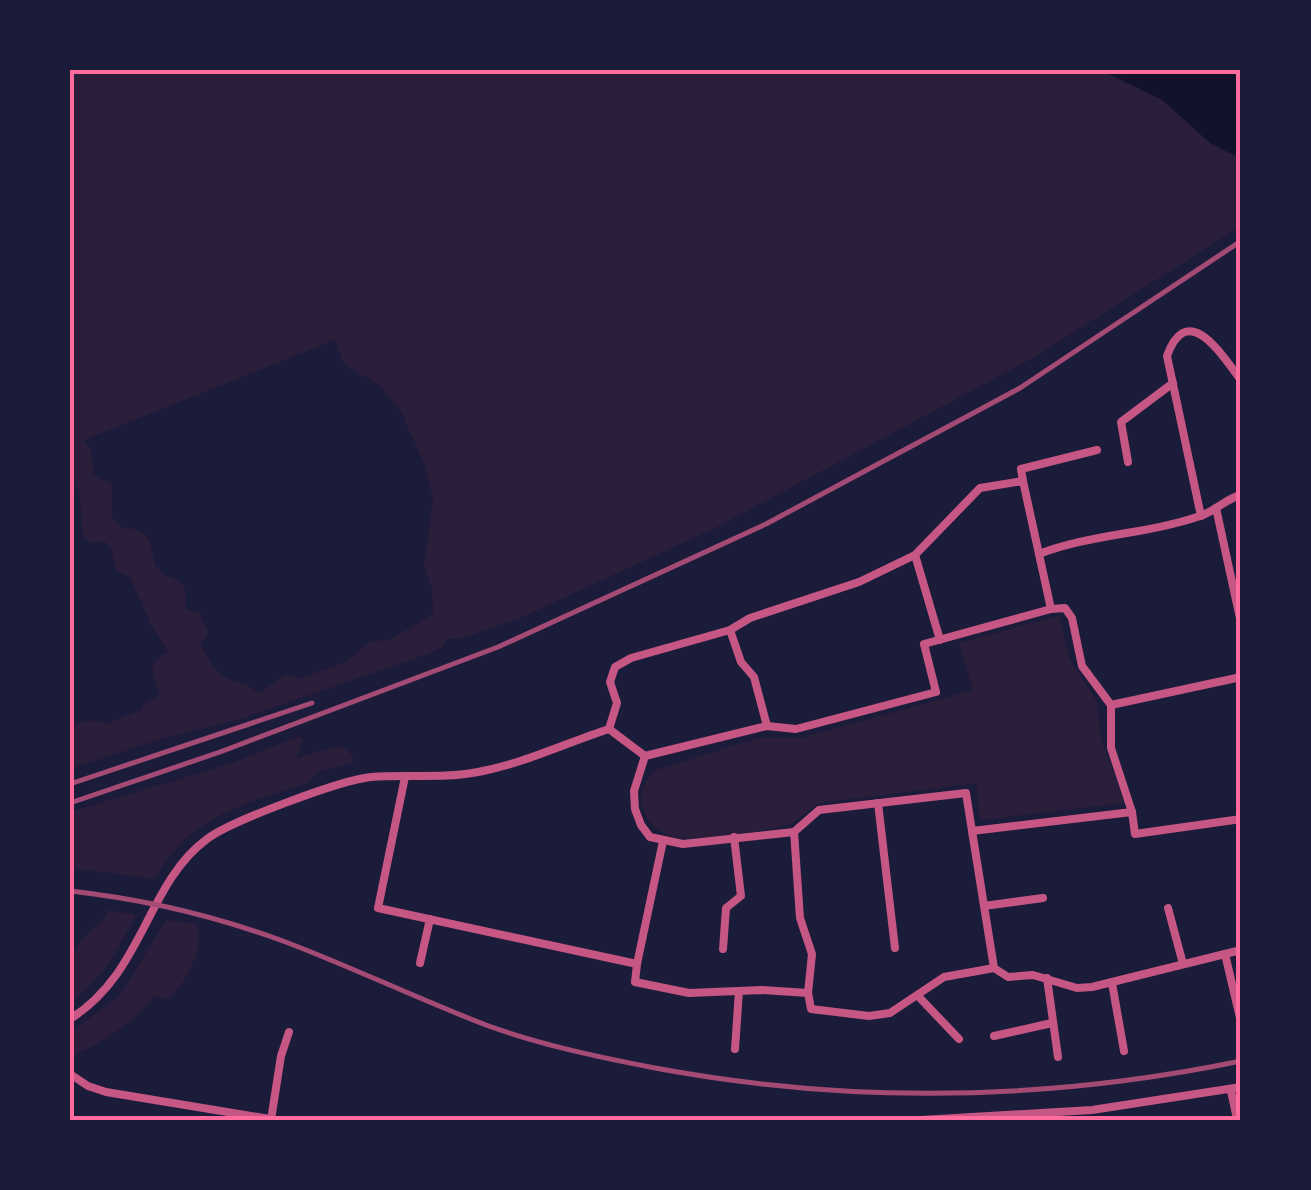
<svg xmlns="http://www.w3.org/2000/svg" width="1311" height="1190" viewBox="0 0 1311 1190" font-family="'IBM Plex Sans',sans-serif">
<style>
.green{fill:#2a1e3b;fill-rule:evenodd}
.water{fill:#12122b}
.lines{fill:none;stroke-linecap:round;stroke-linejoin:round}
.minor{stroke:#c65784;stroke-width:8}
.rail{stroke:#a44b75;stroke-width:5}
.neatline{fill:none;stroke:#ff6b9d;stroke-width:4}
</style>
<rect width="100%" height="100%" fill="#1b1b3a"/>
<g class="green">
<path d="M70,70h1053l118,84v72l-208,132 -316,169 -190,88 -66,24h-14l-4,8 -15,7 -188,65 -79,20 -91,30v-42c14,-8 21,-8 36,-3l35,-14 2,-6 16,-8c-4,-22 -17,-30 9,-44l-17,-27 -21,-48 -14,-6 -5,-24 -7,-6 -12,2 -9,-7 -4,-45 -9,-20zM335,340l9,24 36,22 12,14 10,14 23,52 8,34 -9,66 8,22 1,26 -42,25 -20,3 -26,20 -44,16 -16,-3 -26,19c-11,-12 -26,-11 -38,-20 -9,-7 -14,-19 -20,-29l7,-13 -8,-18 -14,-5c-1,-6 1,-11 0,-17 -2,-14 -17,-12 -25,-20 -17,-16 3,-42 -40,-45l-9,-10v-33l-18,-9 -3,-25 -7,-10z"/>
<path d="M1059,616l11,43 27,43 4,36 24,65 -145,17 -4,-37 -156,20c-12,5 -19,16 -32,21 -17,7 -89,16 -108,14 -18,-1 -36,-16 -38,-34 -2,-14 3,-25 14,-34l102,-32h43l172,-48 -14,-47z"/>
<path d="M299,736l4,4 -7,18 42,-12 11,5 6,10 -38,12 -11,11c-64,21 -116,32 -151,95l-85,-11v-56l162,-49z"/>
<path d="M108,910l28,5c-18,33 -34,66 -66,88 0,-26 -4,-49 17,-69 9,-8 18,-12 21,-24z"/>
<path d="M166,920l31,4c8,24 -11,60 -29,75l-14,-3c-19,26 -53,49 -84,60v-24l50,-36z"/>
</g>
<path class="water" d="M1100,70h141v89l-31,-16 -48,-43z"/>
<g class="lines">
<g class="minor">
<path d="M1128,462l-7,-40 52,-39"/>
<path d="M1023,481l-2,-12 76,-19"/>
<path d="M1216,508l25,115"/>
<path d="M1201,516l-34,-160c21,-58 56,1 74,24"/>
<path d="M1039,554c52,-20 109,-20 161,-38 16,-5 25,-17 41,-21"/>
<path d="M915,555l25,85"/>
<path d="M730,630l11,32 13,15 13,49"/>
<path d="M1111,705v43l21,64"/>
<path d="M609,729l8,-26 -7,-21 5,-15 16,-9 99,-28 20,-12 109,-36 56,-27 65,-67 43,-7 28,128"/>
<path d="M645,756l-11,35 1,18 6,16 9,12 33,7 111,-12 25,-22 147,-17 6,38 160,-19 3,22 106,-15"/>
<path d="M405,777l-27,131 259,56 -2,18 54,11 73,-3 46,3 3,16 58,7 21,-3 54,-36 50,-9 14,9 25,-2 44,13 15,-1 149,-37"/>
<path d="M878,803l17,145"/>
<path d="M972,831l22,137"/>
<path d="M794,832l6,86 12,36 -4,39"/>
<path d="M984,906l59,-8"/>
<path d="M1168,908l15,56"/>
<path d="M723,949l3,-41 15,-12 -7,-59"/>
<path d="M1225,954l16,68"/>
<path d="M420,963l10,-44"/>
<path d="M637,964l26,-123"/>
<path d="M1047,978l11,79"/>
<path d="M1112,983l12,68"/>
<path d="M918,996l41,43"/>
<path d="M70,1019c74,-46 76,-135 137,-180 24,-18 134,-59 164,-62 35,-3 72,2 107,-5 44,-8 88,-29 131,-43l36,27 122,-30 29,3 140,-37 -12,-48 127,-35 14,-1 7,10 10,48 29,39 130,-28"/>
<path d="M994,1036l58,-13"/>
<path d="M735,1049l4,-58"/>
<path d="M70,1074l18,12 18,6 170,28"/>
<path d="M1231,1091l6,28"/>
<path d="M271,1120l10,-64 8,-24"/>
<path d="M441,1120h38"/>
<path d="M921,1120l171,-10 149,-23"/>
</g>
<g class="rail">
<path d="M70,784l242,-81"/>
<path d="M70,803l150,-51 278,-105 268,-123 254,-136 221,-147"/>
<path d="M70,891c73,8 145,25 213,50 69,26 135,58 203,84 55,20 112,32 169,43 194,36 392,33 586,-7"/>
</g>
</g>
<rect width="1311" height="1190" fill="none" stroke="#1b1b3a" stroke-width="145"/>
<rect x="72" y="72" width="1166" height="1046" class="neatline"/>
</svg>
